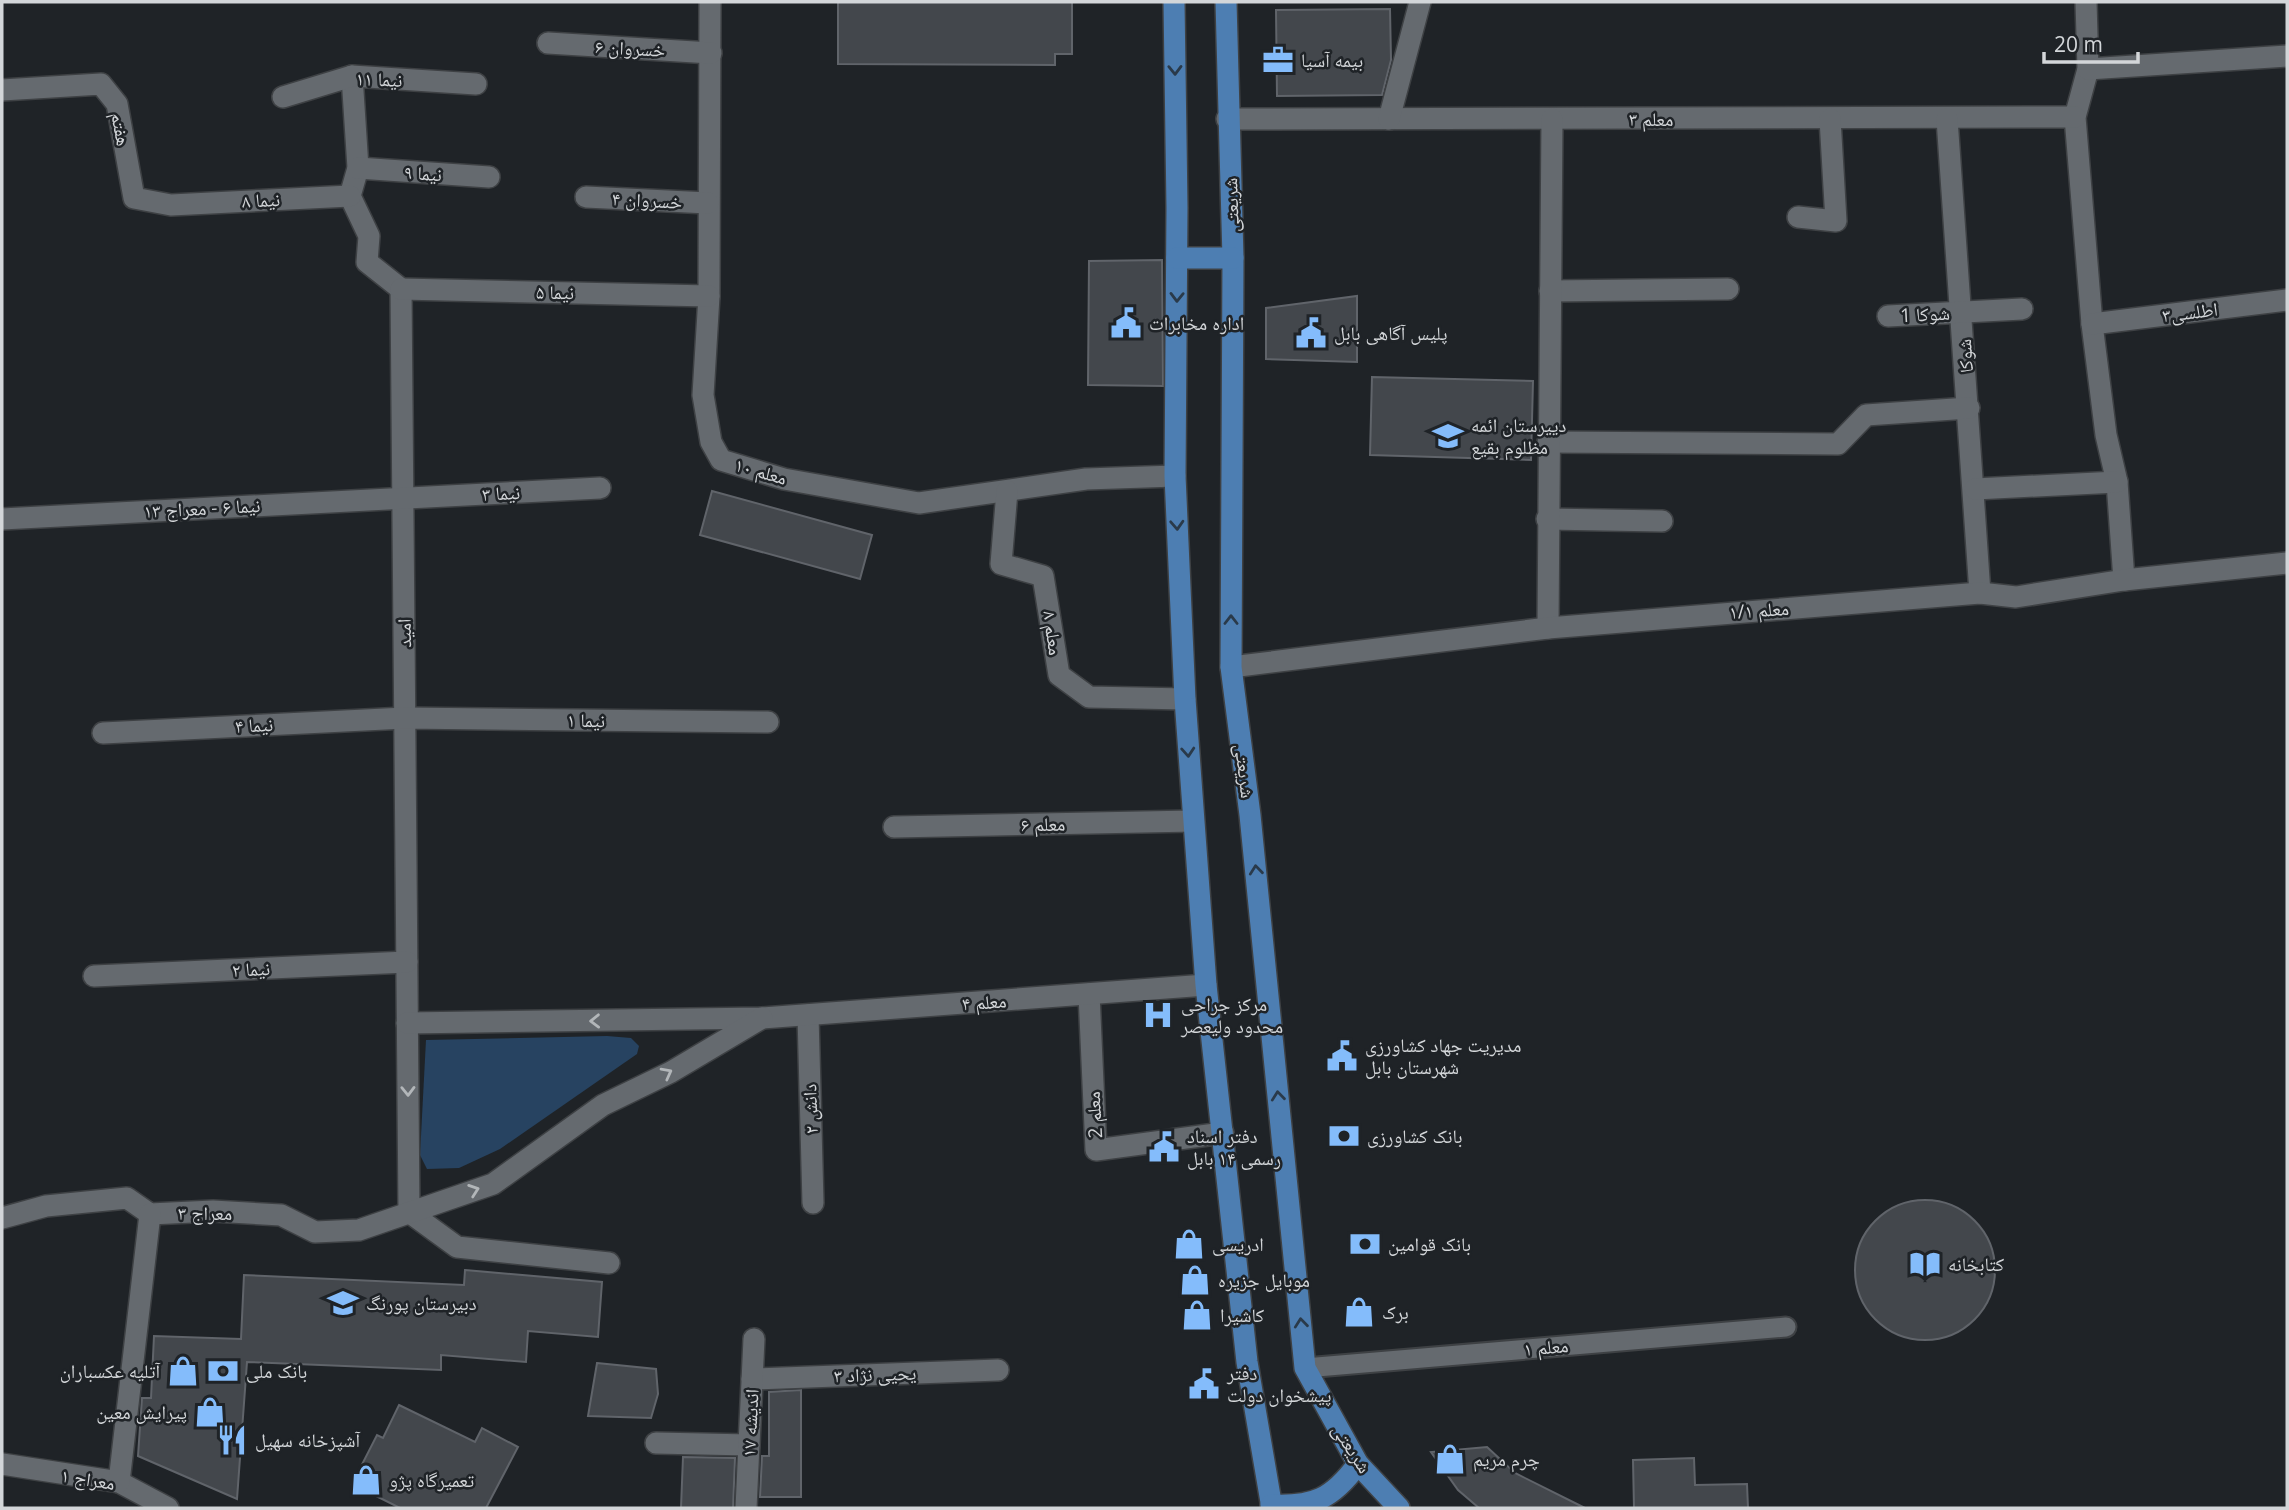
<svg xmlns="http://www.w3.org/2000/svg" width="2289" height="1510" viewBox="0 0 2289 1510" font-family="'Open Sans','Noto Naskh Arabic',sans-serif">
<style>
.green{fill:#274361}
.building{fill:#43474c;stroke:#60646a;stroke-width:2}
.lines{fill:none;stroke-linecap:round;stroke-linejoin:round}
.lane-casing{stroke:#3e4144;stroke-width:23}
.street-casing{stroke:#3e4144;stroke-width:24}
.primary-casing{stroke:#3e4144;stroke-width:24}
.lane{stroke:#656a6f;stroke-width:19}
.street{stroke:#656a6f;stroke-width:21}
.primary{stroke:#4d7eb2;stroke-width:21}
.oneway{stroke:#2a3a4a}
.oneway2{stroke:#b2b6b9}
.labels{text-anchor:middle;stroke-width:5;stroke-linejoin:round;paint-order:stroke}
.street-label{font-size:19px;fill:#d3d6d9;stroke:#1f2327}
.poi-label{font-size:19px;fill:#d3d6d9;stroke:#1f2327;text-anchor:start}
</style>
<rect width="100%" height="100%" fill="#1f2327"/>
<path class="green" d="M607,1036l24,2 8,8 -2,8 -137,95 -41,19 -32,1 -7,-14 6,-115z"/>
<g class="building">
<path d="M838,2h234v52h-17v11l-217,-1z"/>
<path d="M1390,9l1,51 -9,35 -105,1 -1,-86z"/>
<path d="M1162,260l1,126 -75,-1 1,-124z"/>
<path d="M1357,296v66l-91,-3v-51z"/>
<path d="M1372,377l161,4 -2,79 -161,-5z"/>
<path d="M712,491l160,44 -12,44 -160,-44z"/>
<circle cx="1925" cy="1270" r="70"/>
<path d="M465,1270l137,12 -4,55 -70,-6 -2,31 -85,-7v15l-194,-8 -10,137 -99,-43 4,-58h9l3,-62 87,3 3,-64 220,10z"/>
<path d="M597,1363l59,6 2,25 -7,24 -63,-2z"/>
<path d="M801,1390v107h-41l2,-41h7v-64z"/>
<path d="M399,1405l76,37 7,-14 36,19 -32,61h-86l-48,-24 25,-49 6,3z"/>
<path d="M1487,1447l28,26 70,35h-106l-21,-18 -27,-38z"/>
<path d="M683,1457l52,1 -2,50h-52z"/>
<path d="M1694,1458l1,27 52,-1 1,24h-114l-1,-48z"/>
</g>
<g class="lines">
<g class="lane-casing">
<path id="lane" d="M1305,1368l481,-41"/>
</g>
<g class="street-casing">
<g id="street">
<path d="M710,2l-1,294 -6,99 8,47 10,18 63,19 135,24 167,-24 89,-3"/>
<path d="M2086,2l2,67 -13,48 17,207 14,111 11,47 7,98"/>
<path d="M548,43l163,10"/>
<path d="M2088,69l199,-13"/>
<path d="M352,76l6,92 -8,28 19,40 -2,26 34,27"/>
<path d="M2,90l99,-6 16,20 17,94 37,7 179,-9"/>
<path d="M283,97l69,-21 124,8"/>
<path d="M1227,119l848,-2"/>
<path d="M1389,119l31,-117"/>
<path d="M1947,119l33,474"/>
<path d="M358,168l131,9"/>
<path d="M586,197l122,6"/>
<path d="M1798,217l38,4 -6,-102"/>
<path d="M401,289l8,923"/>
<path d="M401,289l308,7"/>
<path d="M1550,291l178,-2"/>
<path d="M1888,316l134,-7"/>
<path d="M2092,324l195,-24"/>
<path d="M1548,442l290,2 28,-29 103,-7"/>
<path d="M1975,489l142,-7"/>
<path d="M1007,491l-6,73 42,12 16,99 30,22 96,2"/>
<path d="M2,519l598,-31"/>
<path d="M1547,519l115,2"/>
<path d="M1548,628l4,-509"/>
<path d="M1231,667l317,-39 432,-35 36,4 108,-17 163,-17"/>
<path d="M103,733l302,-15 363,4"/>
<path d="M894,827l299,-6"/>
<path d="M94,976l313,-14"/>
<path d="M1089,994l7,156 127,-17"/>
<path d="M808,1015l5,188"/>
<path d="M407,1023l355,-5 444,-33"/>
<path d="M409,1212l48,35 152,16"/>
<path d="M2,1218l44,-12 81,-8 23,16 63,-3 68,4 34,17 44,-2 134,-46 110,-79 68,-33 91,-54"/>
<path d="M752,1379l246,-9"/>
<path d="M656,1443l93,2"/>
<path d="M2,1464l117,18 49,26"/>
<path d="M119,1482l31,-268"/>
<path d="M746,1508l8,-169"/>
</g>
</g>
<g class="primary-casing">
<g id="primary">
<path d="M1174,2l3,206 -2,268 10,223 21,286 41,377 25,146"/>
<path d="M1226,2l7,256 -2,409 19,148 55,553 53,96 41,44"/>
<path d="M1177,258h56"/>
<path d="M1271,1505c43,2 61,-6 87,-41"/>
</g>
</g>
<use href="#lane" class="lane"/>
<use href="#street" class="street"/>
<use href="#primary" class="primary"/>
</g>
<defs><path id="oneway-chevron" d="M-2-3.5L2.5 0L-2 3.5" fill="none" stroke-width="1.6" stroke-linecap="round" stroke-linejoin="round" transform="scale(1.75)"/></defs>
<g class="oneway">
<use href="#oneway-chevron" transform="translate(1175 70) rotate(89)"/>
<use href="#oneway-chevron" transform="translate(1177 297) rotate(91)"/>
<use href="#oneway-chevron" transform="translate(1177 525) rotate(87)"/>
<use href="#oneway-chevron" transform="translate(1231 620) rotate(-90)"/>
<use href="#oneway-chevron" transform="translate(1188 752) rotate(86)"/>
<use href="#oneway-chevron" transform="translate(1256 870) rotate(-96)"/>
<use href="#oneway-chevron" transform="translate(1278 1096) rotate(-96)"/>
<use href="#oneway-chevron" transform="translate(1301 1323) rotate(-96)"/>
</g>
<g class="oneway2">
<use href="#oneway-chevron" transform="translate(595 1021) rotate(179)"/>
<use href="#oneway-chevron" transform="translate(667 1073) rotate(-28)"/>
<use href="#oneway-chevron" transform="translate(408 1091) rotate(89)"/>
<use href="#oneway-chevron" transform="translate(474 1190) rotate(-19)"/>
</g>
<defs>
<g id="office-bare" transform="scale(2.415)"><path d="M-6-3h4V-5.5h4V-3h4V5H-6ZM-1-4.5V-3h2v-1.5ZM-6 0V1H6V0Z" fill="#84bcfb" stroke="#1f2327" stroke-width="2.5" paint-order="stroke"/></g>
<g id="civic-bare" transform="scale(2.415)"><path d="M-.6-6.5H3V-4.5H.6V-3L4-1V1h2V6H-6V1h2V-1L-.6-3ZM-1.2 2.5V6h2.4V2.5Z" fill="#84bcfb" stroke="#1f2327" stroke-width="2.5" paint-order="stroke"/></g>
<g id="school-bare" transform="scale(2.415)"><path d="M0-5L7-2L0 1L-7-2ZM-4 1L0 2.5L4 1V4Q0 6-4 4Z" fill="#84bcfb" stroke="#1f2327" stroke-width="2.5" paint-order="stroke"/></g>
<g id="hospital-bare" transform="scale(2.415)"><path d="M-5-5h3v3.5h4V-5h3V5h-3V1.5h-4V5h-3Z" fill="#84bcfb" stroke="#1f2327" stroke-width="2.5" paint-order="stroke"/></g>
<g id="bank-bare" transform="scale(2.415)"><path d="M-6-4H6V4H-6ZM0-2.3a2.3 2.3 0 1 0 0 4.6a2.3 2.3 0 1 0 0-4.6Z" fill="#84bcfb" stroke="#1f2327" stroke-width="2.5" paint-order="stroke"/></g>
<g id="shop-bare" transform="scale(2.415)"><path d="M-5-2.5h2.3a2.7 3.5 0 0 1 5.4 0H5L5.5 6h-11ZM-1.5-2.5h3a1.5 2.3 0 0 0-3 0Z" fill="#84bcfb" stroke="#1f2327" stroke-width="2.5" paint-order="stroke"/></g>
<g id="library-bare" transform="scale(2.415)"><path d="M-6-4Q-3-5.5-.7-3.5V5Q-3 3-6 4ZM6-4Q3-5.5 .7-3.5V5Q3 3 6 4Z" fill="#84bcfb" stroke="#1f2327" stroke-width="2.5" paint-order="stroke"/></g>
<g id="restaurant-bare" transform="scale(2.415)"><path d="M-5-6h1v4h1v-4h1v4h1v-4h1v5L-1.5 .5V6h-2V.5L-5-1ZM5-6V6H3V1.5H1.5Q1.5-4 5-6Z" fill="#84bcfb" stroke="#1f2327" stroke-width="2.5" paint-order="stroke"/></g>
</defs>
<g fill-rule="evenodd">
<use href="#office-bare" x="1278" y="60"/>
<use href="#civic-bare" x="1126" y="323"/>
<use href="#civic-bare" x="1311" y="333"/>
<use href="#school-bare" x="1448" y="436"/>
<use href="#hospital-bare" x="1158" y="1015"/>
<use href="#civic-bare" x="1342" y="1056"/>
<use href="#bank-bare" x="1344" y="1136"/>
<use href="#civic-bare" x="1164" y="1147"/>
<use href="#shop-bare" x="1189" y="1244"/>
<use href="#bank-bare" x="1365" y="1244"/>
<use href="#library-bare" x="1925" y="1264"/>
<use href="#shop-bare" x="1195" y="1280"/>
<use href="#school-bare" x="343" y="1303"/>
<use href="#shop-bare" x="1359" y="1312"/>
<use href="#shop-bare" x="1197" y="1315"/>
<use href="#shop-bare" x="183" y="1371"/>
<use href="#bank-bare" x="223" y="1371"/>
<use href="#civic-bare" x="1204" y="1384"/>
<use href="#shop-bare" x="210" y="1412"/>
<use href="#restaurant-bare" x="232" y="1440"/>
<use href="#shop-bare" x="1450" y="1459"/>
<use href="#shop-bare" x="366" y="1480"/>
</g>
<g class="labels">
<g class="street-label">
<text transform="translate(630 48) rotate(3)" y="7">خسروان ۶</text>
<text transform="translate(379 79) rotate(2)" y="7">نیما ۱۱</text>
<text x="1651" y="126">معلم ۳</text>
<text transform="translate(121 129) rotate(79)" y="7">هفتم</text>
<text transform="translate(423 173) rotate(4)" y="7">نیما ۹</text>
<text transform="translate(261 200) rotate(-3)" y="7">نیما ۸</text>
<text transform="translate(647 200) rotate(3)" y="7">خسروان ۴</text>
<text transform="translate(1231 205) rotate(-92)" y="7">شریعتی</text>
<text transform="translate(555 292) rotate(1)" y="7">نیما ۵</text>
<text transform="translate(2190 312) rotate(-7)" y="7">اطلسی۳</text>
<text transform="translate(1925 314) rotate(-3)" y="7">شوکا 1</text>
<text transform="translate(1965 356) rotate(-94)" y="7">شوکا</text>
<text transform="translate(761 471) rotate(16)" y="7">معلم ۱۰</text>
<text transform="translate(501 493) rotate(-3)" y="7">نیما ۳</text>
<text transform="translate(202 508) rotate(-3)" y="7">نیما ۶ - معراج ۱۳</text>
<text transform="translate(1759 610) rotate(-4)" y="7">معلم ۱/۱</text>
<text transform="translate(404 633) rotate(-91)" y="7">امید</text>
<text transform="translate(1053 633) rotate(82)" y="7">معلم ۸</text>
<text transform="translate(586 720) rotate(1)" y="7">نیما ۱</text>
<text transform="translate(254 725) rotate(-3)" y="7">نیما ۴</text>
<text transform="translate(1245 771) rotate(83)" y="7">شریعتی</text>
<text transform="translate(1043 824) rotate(-1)" y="7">معلم ۶</text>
<text transform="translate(251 969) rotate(-3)" y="7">نیما ۲</text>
<text transform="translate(984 1002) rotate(-4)" y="7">معلم ۴</text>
<text transform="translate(810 1109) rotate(-92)" y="7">دانش ۲</text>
<text transform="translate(1094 1115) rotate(-93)" y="7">معلم 2</text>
<text x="205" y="1220">معراج ۳</text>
<text transform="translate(1546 1347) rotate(-5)" y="7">معلم ۱</text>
<text transform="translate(875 1374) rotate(-2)" y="7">یحیی نژاد ۳</text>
<text transform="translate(750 1423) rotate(-87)" y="7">اندیشه ۱۷</text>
<text transform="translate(1352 1448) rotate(57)" y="7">شریعتی</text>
<text transform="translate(88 1479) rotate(9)" y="7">معراج ۱</text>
</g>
<g class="poi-label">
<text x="1301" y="67">بیمه آسیا</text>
<text x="1149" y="330">اداره مخابرات</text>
<text x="1334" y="340">پلیس آگاهی بابل</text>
<text x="1471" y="432">دییرستان ائمه<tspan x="1471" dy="22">مظلوم بقیع</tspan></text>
<text x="1181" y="1011">مرکز جراحی<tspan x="1181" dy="22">محدود ولیعصر</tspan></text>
<text x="1365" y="1052">مدیریت جهاد کشاورزی<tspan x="1365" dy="22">شهرستان بابل</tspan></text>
<text x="1187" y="1143">دفتر اسناد<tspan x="1187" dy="22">رسمی ۱۴ بابل</tspan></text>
<text x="1367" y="1143">بانک کشاورزی</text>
<text x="1212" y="1251">ادریسی</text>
<text x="1388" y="1251">بانک قوامین</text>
<text x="1948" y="1271">کتابخانه</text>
<text x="1218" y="1287">موبایل جزیره</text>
<text x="366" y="1310">دبیرستان پورنگ</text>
<text x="1382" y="1319">برک</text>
<text x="1220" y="1322">کاشیرا</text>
<text x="160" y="1378" text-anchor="end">آتلیه عکسباران</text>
<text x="246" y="1378">بانک ملی</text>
<text x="1227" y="1380">دفتر<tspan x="1227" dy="22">پیشخوان دولت</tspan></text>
<text x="187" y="1419" text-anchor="end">پیرایش معین</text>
<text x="255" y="1447">آشپزخانه سهیل</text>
<text x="1473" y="1466">چرم مریم</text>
<text x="389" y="1487">تعمیرگاه پژو</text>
</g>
</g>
<rect width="2289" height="1510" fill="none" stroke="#d3d6d9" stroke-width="7"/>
<path d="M2044 52v10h94v-10" fill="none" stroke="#d3d6d9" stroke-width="3.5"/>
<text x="2054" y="52" font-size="21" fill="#d3d6d9" stroke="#1f2327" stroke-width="5" paint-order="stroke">20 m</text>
</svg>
